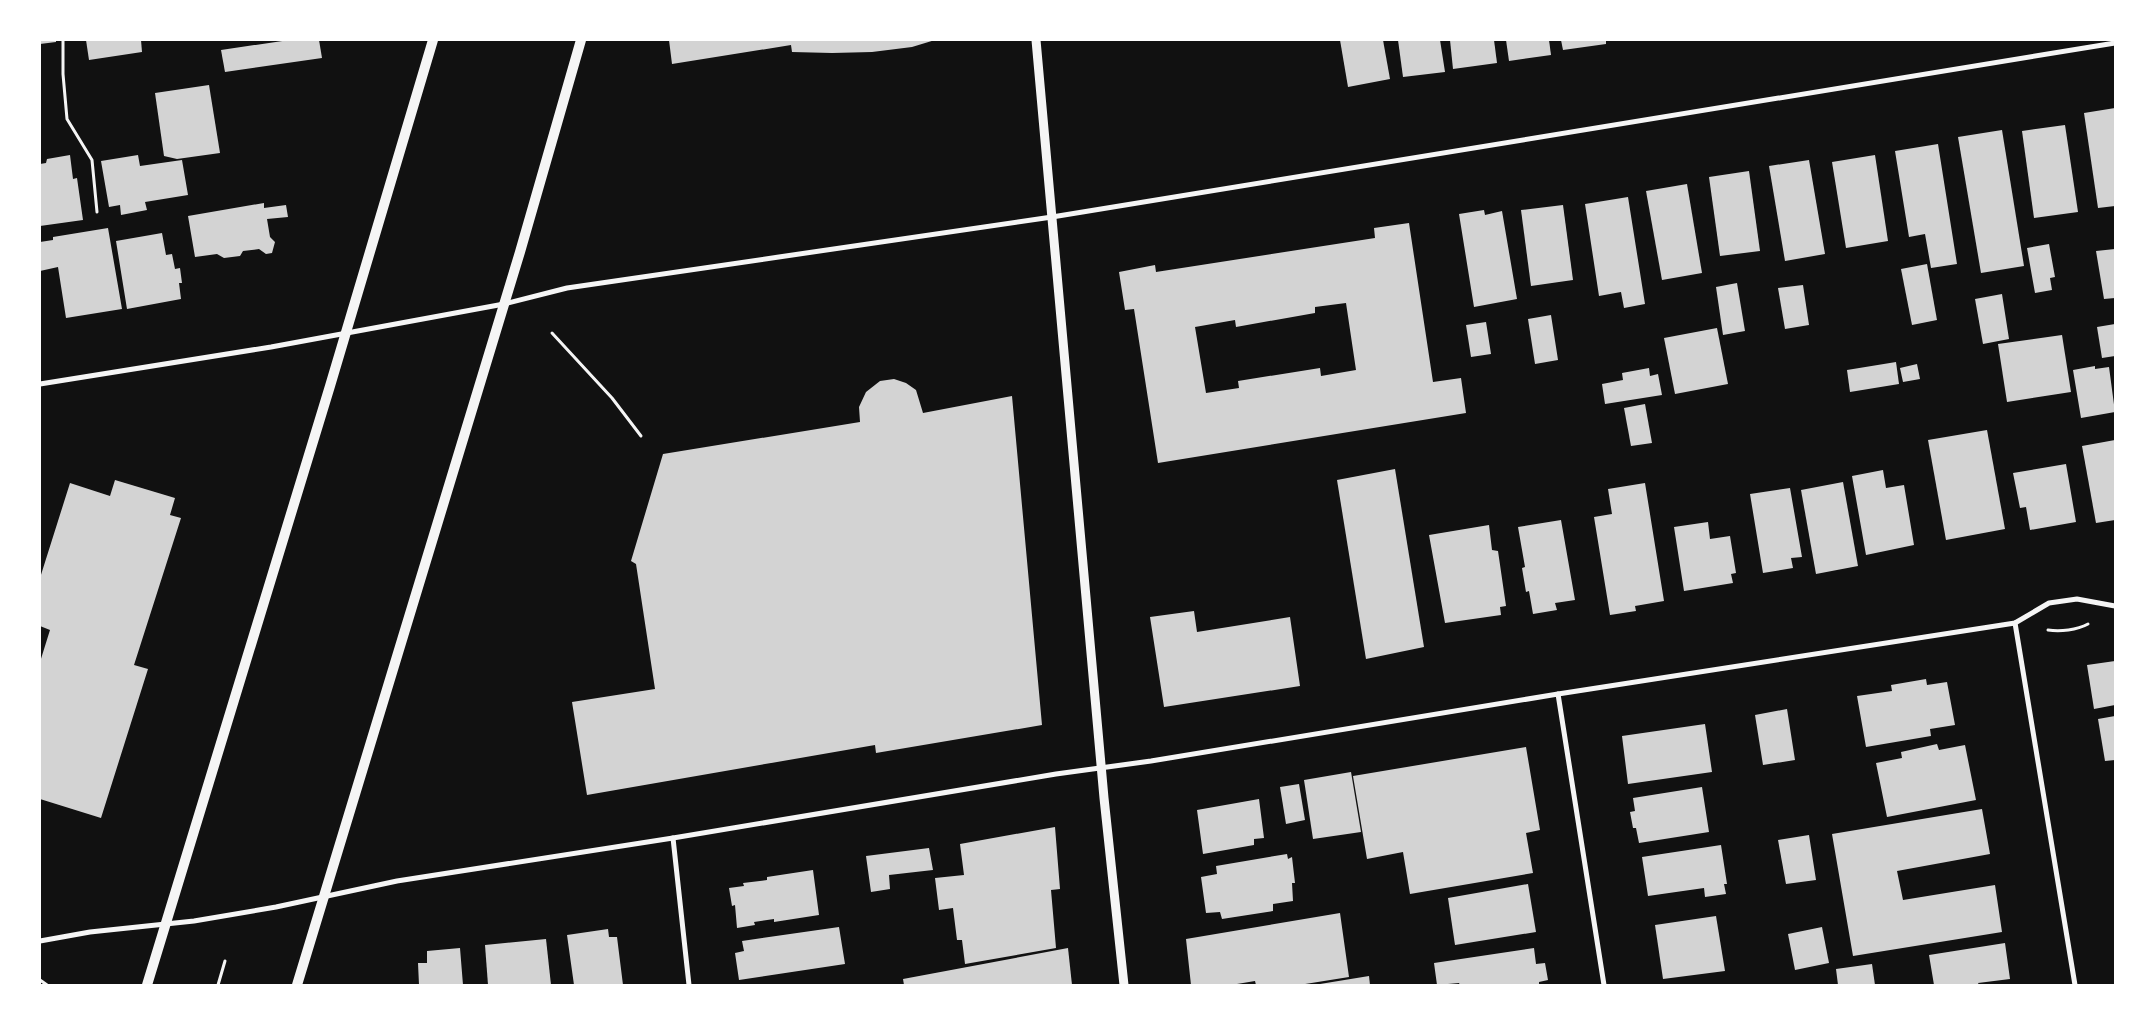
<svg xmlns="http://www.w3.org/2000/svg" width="2155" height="1025" viewBox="0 0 2155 1025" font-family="'Sofia Sans Condensed',sans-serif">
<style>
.building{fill:#d3d3d3;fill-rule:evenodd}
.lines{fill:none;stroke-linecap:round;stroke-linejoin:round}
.path{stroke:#f5f5f5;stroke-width:3}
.minor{stroke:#f5f5f5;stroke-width:5}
.tertiary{stroke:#f5f5f5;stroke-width:9}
.secondary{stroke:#f5f5f5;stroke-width:10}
</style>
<rect width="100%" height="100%" fill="#111"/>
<g class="building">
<path d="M40,40h16v2l-16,2z"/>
<path d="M86,40h55l1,12 -53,8z"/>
<path d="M289,40h30l3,18 -97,14 -4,-22z"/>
<path d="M669,40h266l-23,7 -40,5 -40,1 -40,-1 -1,-7 -119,19z"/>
<path d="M1340,40h43l7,39 -42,8z"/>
<path d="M1398,40h42l5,32 -42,5z"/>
<path d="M1450,40h44l3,23 -44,6z"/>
<path d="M1506,40h43l2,15 -42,6z"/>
<path d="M1561,40h45v4l-43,6z"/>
<path d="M209,85l11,68 -43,6 -13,-3 -9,-63z"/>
<path d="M2115,108v98l-17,2 -14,-95z"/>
<path d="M2065,125l13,87 -44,6 -12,-87z"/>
<path d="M2002,130l22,136 -43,7 -23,-136z"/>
<path d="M1938,144l19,120 -26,4 -6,-34 -16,3 -14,-86z"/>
<path d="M70,155l3,24 4,-1 6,42 -43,6v-62l6,-1 1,-4z"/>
<path d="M138,155l2,11 42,-6 6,35 -43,7 2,8 -26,5 -1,-10 -11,2 -8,-46z"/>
<path d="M1875,155l13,86 -42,7 -14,-86z"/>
<path d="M1809,160l16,94 -40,7 -16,-95z"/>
<path d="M1749,171l11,80 -40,5 -11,-79z"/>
<path d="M1687,184l15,89 -40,7 -16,-89z"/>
<path d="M1628,197l17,107 -21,4 -3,-16 -22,4 -14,-92z"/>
<path d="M264,203v5l22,-3 2,12 -21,2 3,18 5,5 -3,11 -6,1 -7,-5 -16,2 -3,5 -16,2 -7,-4 -22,3 -7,-41z"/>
<path d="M1563,205l10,75 -42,6 -10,-76z"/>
<path d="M1484,210l1,5 17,-4 15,88 -43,8 -15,-93z"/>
<path d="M1409,223l24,159 28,-4 5,35 -308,50 -24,-154 -9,1 -6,-38 36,-7 1,7 219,-34 -1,-10zM1346,303l10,67 -35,6 -1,-8 -82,13 1,7 -33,5 -11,-66 40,-7 1,7 79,-14v-6z"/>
<path d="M108,228l14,81 -56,9 -8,-51 -18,4v-29l13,-2v-3z"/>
<path d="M162,233l4,22 6,-1 3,15 5,-1 2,15h-3l2,16 -54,10 -11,-68z"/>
<path d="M2049,244l6,33 -5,1 2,12 -17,3 -8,-45z"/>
<path d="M2115,249v49l-11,1 -8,-48z"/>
<path d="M1927,264l10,56 -25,5 -11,-56z"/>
<path d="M1737,283l8,48 -22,4 -7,-48z"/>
<path d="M1803,285l6,40 -24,4 -7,-41z"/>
<path d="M2002,294l7,45 -26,5 -8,-45z"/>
<path d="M1551,315l7,45 -23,4 -7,-45z"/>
<path d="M1486,322l5,32 -20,3 -5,-32z"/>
<path d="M2115,324v32l-13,2 -5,-31z"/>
<path d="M1717,328l11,56 -53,10 -11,-56z"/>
<path d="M2062,335l9,57 -64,10 -9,-58z"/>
<path d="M1896,362l3,22 -49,8 -3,-22z"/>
<path d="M1917,364l3,15 -17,3 -3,-14z"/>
<path d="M2095,366v3l14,-2 6,45 -34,6 -8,-48z"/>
<path d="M1649,368l1,8 8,-2 4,21 -57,9 -3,-20 21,-4 -1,-7z"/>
<path d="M894,379l12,4 10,7 7,23 89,-17 30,329 -166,28 -1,-8 -288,50 -15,-93 83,-13 -19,-125 -5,-3 32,-107 197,-32 -1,-15 7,-15 14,-11z"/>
<path d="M1645,404l7,39 -21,3 -7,-38z"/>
<path d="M1987,430l18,99 -59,11 -18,-100z"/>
<path d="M2115,440v80l-19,3 -14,-77z"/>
<path d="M2066,464l10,58 -46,8 -4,-23 -6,1 -7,-35z"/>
<path d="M1395,469l29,178 -58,12 -29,-179z"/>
<path d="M1883,470l3,18 18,-3 10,60 -48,10 -14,-79z"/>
<path d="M115,480l60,18 -5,17 11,3 -47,147 14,4 -47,149 -61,-19v-137l10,-32 -10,-4v-48l30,-95 40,13z"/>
<path d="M1843,482l15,84 -42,8 -15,-84z"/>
<path d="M1645,483l19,118 -29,5 1,5 -26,4 -16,-98 18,-3 -4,-25z"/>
<path d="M1790,488l12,69 -11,1 2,10 -30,5 -13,-79z"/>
<path d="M1561,520l14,80 -20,3 2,7 -24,4 -4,-23 -3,1 -4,-24 3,-1 -7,-40z"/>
<path d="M1708,522l2,17 20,-3 6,37 -5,1 2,9 -49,8 -10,-64z"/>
<path d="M1489,525l3,25 6,1 8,55 -6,1 1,8 -56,8 -16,-88z"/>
<path d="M1194,611l3,21 93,-15 10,69 -136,21 -14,-90z"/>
<path d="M2115,661v44l-21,4 -7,-44z"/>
<path d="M1926,679l1,6 20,-3 8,43 -25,4 1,7 -65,11 -9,-51 35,-5 -1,-6z"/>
<path d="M1787,709l8,51 -32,5 -8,-50z"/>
<path d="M2115,716v44l-10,1 -7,-42z"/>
<path d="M1705,724l7,48 -84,12 -6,-48z"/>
<path d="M1937,744l2,6 26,-5 11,55 -89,17 -11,-54 26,-5 -1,-6z"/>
<path d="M1526,747l14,83 -14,3 7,40 -123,21 -7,-42 -36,7 -14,-83z"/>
<path d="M1351,772l10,60 -48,7 -9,-59z"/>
<path d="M1299,784l6,36 -19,4 -6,-37z"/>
<path d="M1702,787l7,45 -70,11 -3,-15h-3l-3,-16 5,-1 -2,-13z"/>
<path d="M1259,799l5,39 -10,1v6l-51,9 -6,-44z"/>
<path d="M1982,809l8,45 -93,17 6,29 92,-15 7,47 -149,24 -21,-122z"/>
<path d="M1055,827l5,62 -9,1 5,58 -91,16 -3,-24h-5l-4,-32 -14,2 -4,-32 29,-3 -4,-31z"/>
<path d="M1809,835l7,45 -30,4 -8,-44z"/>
<path d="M1721,845l6,39h-3l2,10 -21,3 -1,-9 -56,8 -6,-39z"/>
<path d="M929,848l4,22 -44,5 1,14 -19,3 -5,-36z"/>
<path d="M1287,854l1,5 4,-2 3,26h-3l1,18 -20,3v7l-51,8 -2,-7 -14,1 -5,-36 16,-3 -1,-8z"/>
<path d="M813,870l6,45 -45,7v-3l-20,3 1,3 -18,3 -2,-23 -3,1 -3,-18 15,-2 -1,-3 24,-3v-3z"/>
<path d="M1528,884l8,48 -81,13 -7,-47z"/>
<path d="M1340,913l9,64 -50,8h-43l-1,-4 -24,4h-40l-5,-46z"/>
<path d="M1716,916l9,55 -62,8 -8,-54z"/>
<path d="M839,927l6,37 -106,16 -4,-27 9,-2 -2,-10z"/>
<path d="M1822,927l7,36 -34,7 -7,-36z"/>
<path d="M608,929l1,8h8l6,48h-49l-7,-50z"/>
<path d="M546,939l5,46h-63l-3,-40z"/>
<path d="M2005,943l5,36 -32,4 1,2h-45l-5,-30z"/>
<path d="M460,948l3,37h-44l-1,-22h9v-12z"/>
<path d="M1068,948l4,37h-168l-1,-6z"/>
<path d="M1534,948l2,16 9,-1 3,17 -9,2v3h-79l-1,-2 -22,2 -3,-22z"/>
<path d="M1872,964l3,21h-37l-2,-16z"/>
<path d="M1369,976l1,9h-49l-1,-1z"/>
</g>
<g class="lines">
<g class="path">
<path d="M63,40v34l4,45 25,41 5,52"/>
<path d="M552,333l60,65 29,38"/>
<path d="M2048,630c12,2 29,0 40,-6"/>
<path d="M40,980l7,5"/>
<path d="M218,985l7,-24"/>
</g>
<g class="minor">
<path d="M40,384l231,-37 233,-43 63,-16 485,-71 1063,-174"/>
<path d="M2015,623l60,362"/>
<path d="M1558,694l46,291"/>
<path d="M673,838l16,147"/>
<path d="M40,941l50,-9 104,-11 82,-14 121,-26 276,-43 383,-64 95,-13 407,-67 457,-71 34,-20 28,-4 38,7"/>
</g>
<path class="tertiary" d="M1036,40l68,758 20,187"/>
<g class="secondary">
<path d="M147,985l183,-599 103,-346"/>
<path d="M297,985l223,-733 61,-212"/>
</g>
</g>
<rect width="2155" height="1025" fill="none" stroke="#ffffff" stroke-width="82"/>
</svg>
